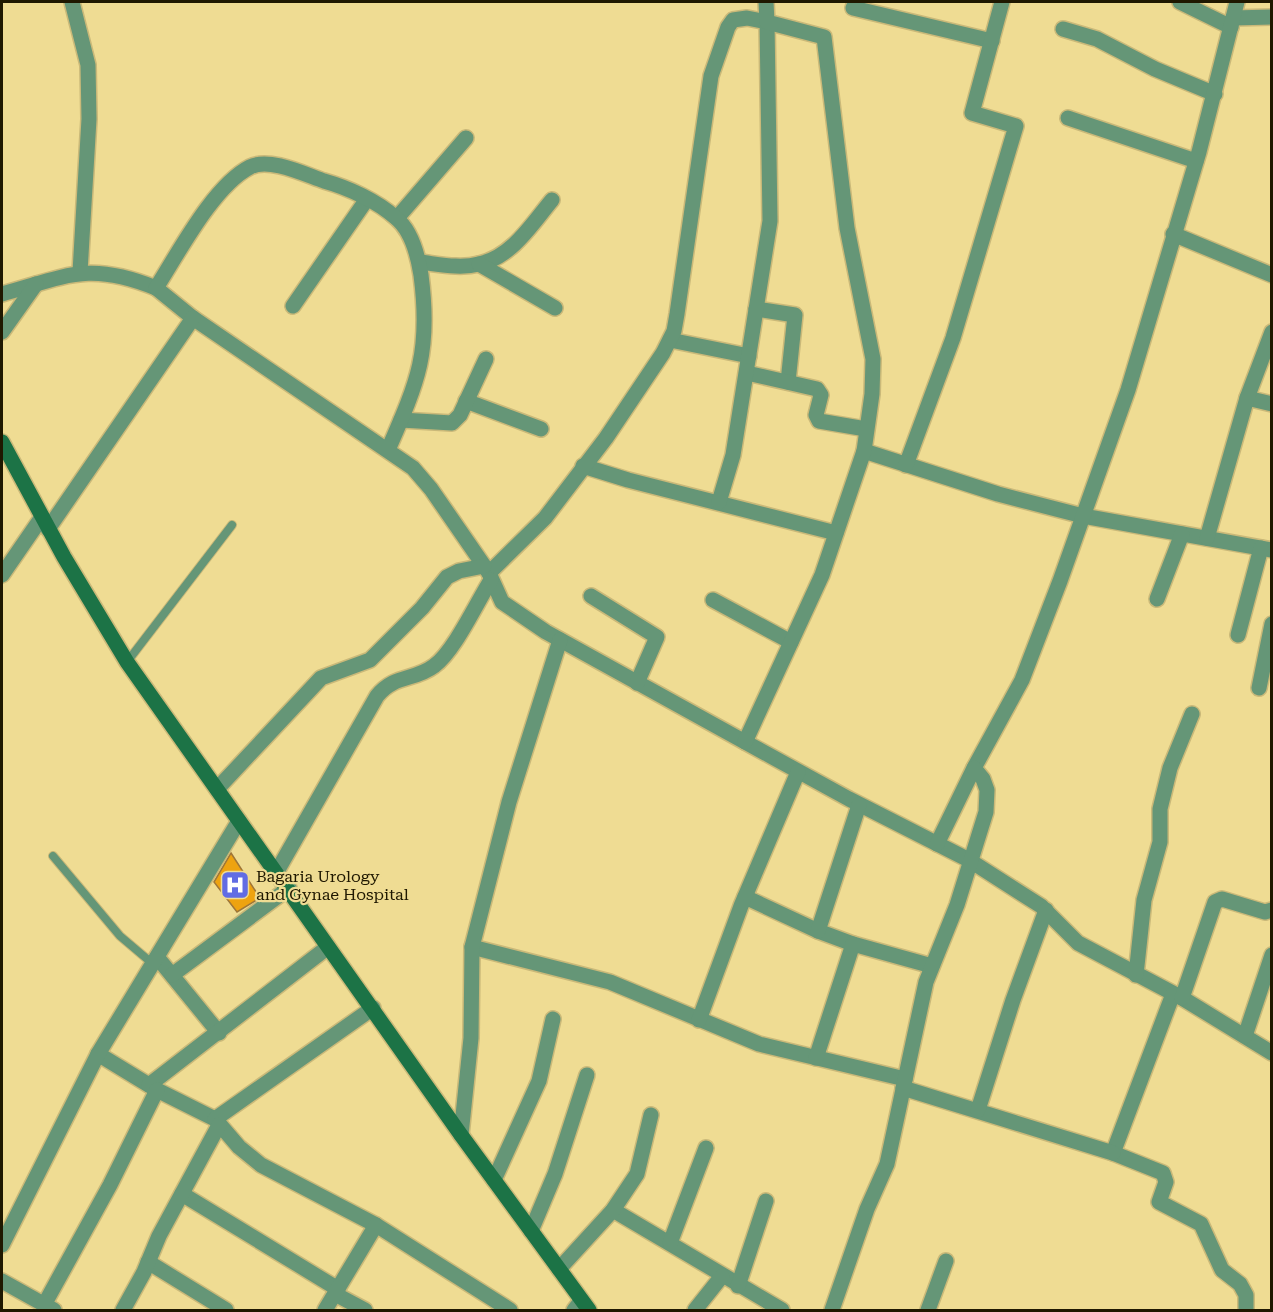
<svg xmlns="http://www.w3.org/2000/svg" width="1273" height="1312" viewBox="0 0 1273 1312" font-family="'Roboto Serif',serif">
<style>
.building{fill:#eea310;stroke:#9f7638;stroke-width:1.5}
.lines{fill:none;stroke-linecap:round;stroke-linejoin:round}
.lane-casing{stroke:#cab979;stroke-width:10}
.street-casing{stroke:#cab979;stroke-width:18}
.secondary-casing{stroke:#cab979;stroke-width:18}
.lane{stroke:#659677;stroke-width:8}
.street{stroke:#659677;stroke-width:15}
.secondary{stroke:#1c7346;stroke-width:15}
.labels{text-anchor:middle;stroke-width:4.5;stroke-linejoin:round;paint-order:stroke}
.poi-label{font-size:16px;fill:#1f1800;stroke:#efdc93;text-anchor:start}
</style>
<rect width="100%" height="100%" fill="#efdc93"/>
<path class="building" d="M231,853l29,45 -23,14 -23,-30z"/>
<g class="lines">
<g class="lane-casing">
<g id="lane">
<path d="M127,662l105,-137"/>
<path d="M53,856l67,80 33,28"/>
</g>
</g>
<g class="street-casing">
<g id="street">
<path d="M72,2l16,63 1,54 -9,153"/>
<path d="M1180,2l51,25"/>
<path d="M853,8l139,33"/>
<path d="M1233,18l39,-1"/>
<path d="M1063,29l34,10 58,30 60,25"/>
<path d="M1068,118l128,43"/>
<path d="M397,218l69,-80"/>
<path d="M1173,234l99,41"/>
<path d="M419,262c19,2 41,7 60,2 33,-7 53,-40 73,-64"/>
<path d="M479,264l76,44"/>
<path d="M2,294c65,-18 87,-33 154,-6"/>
<path d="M293,306l74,-107"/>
<path d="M756,309l39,6 -7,67"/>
<path d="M2,332l34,-48"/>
<path d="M670,340l79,16"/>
<path d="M747,373l70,16 4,6 -5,20 3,6 47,8"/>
<path d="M1247,398l25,6"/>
<path d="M466,401l75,28"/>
<path d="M401,420l51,3 8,-8 26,-56"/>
<path d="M388,450c30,-69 43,-98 33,-175 -3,-19 -9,-44 -25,-57 -19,-17 -47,-30 -72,-37 -20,-7 -55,-24 -74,-14 -37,19 -72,87 -94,121l37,30 220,150 18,21 58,84 13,29 44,30 199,110 104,57 120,61 72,46 37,37 104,55 90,55"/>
<path d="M864,451l134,43 85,22 189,34"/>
<path d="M906,465l47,-127 63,-212 -44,-13 30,-111"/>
<path d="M583,466l45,14 208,53"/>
<path d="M48,529l145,-211"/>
<path d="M1207,538l40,-140 25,-66"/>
<path d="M489,573l56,-55 61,-80 57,-85 11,-22 3,-17 34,-238 17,-49 5,-7 14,-2 20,4 3,199 -37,234 -14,47"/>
<path d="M2,575l40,-58"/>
<path d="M591,596l66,41 -20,46"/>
<path d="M1157,599l25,-65"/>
<path d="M713,600l78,42"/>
<path d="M1238,635l23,-87"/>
<path d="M1259,688l13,-64"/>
<path d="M745,742l77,-167 42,-124 8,-57 1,-35 -26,-131 -23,-191 -57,-15 -1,-20"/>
<path d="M217,789l104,-111 49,-18 52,-52 25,-31 12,-6 25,-5"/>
<path d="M937,844l37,-76 48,-88 38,-99 68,-191 71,-238 38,-150"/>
<path d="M276,873l101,-177c18,-22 37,-15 57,-30 20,-14 43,-64 57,-86"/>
<path d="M745,897l73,34 35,13"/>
<path d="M818,931l41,-126"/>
<path d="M472,947l138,35 149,62 146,35"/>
<path d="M157,957l62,76"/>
<path d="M172,975l117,-87"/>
<path d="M1136,975l8,-75 16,-58v-33l10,-41 22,-54"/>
<path d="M1173,994l-60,159 50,20 3,9 -7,20 42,22 21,46 18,14 6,11v15"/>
<path d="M1182,998l33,-96 7,-3 43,13 7,-2"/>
<path d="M699,1020l42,-114 57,-134"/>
<path d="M1245,1036l27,-81"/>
<path d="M98,1054l59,36 58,29 24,28 22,18 115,60 134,85"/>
<path d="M816,1058l37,-114 79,22"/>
<path d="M149,1085l179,-138"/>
<path d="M903,1088l210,65"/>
<path d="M978,1110l35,-110 33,-90"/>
<path d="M215,1119l158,-111"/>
<path d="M461,1135l10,-97 1,-91 37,-145 51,-162"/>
<path d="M494,1180l45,-99 14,-62"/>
<path d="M182,1194l156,95"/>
<path d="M613,1210l169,100"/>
<path d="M531,1231l24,-57 32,-99"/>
<path d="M670,1243l36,-95"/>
<path d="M2,1245l96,-191 141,-233"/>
<path d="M148,1262l78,48"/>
<path d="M559,1269l54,-59 24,-36 14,-59"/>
<path d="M2,1281l52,29"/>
<path d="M738,1286l28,-85"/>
<path d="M335,1294l30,16"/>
<path d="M44,1305l66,-120 47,-95"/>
<path d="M123,1310l21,-38 15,-36 60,-111"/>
<path d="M325,1310l51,-85"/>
<path d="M574,1310l7,-9"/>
<path d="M695,1310l27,-34"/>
<path d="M832,1310l35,-101 20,-45 39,-182 31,-77 29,-93 1,-22 -4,-11 -9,-11"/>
<path d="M928,1310l18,-49"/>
</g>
</g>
<g class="secondary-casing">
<path id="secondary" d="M2,442l62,115 63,105 334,473 128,175"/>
</g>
<use href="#lane" class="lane"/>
<use href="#street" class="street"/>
<use href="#secondary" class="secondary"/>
</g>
<defs>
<g id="hospital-square" transform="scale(1.5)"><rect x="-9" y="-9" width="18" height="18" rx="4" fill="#616ce4" stroke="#efdc93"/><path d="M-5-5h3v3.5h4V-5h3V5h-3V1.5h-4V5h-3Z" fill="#fff"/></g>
</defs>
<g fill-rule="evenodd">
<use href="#hospital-square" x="235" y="885"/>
</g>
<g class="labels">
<g class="poi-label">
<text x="256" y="882">Bagaria Urology<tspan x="256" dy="18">and Gynae Hospital</tspan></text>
</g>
</g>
<rect width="1273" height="1312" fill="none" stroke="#1f1800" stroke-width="6"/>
</svg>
